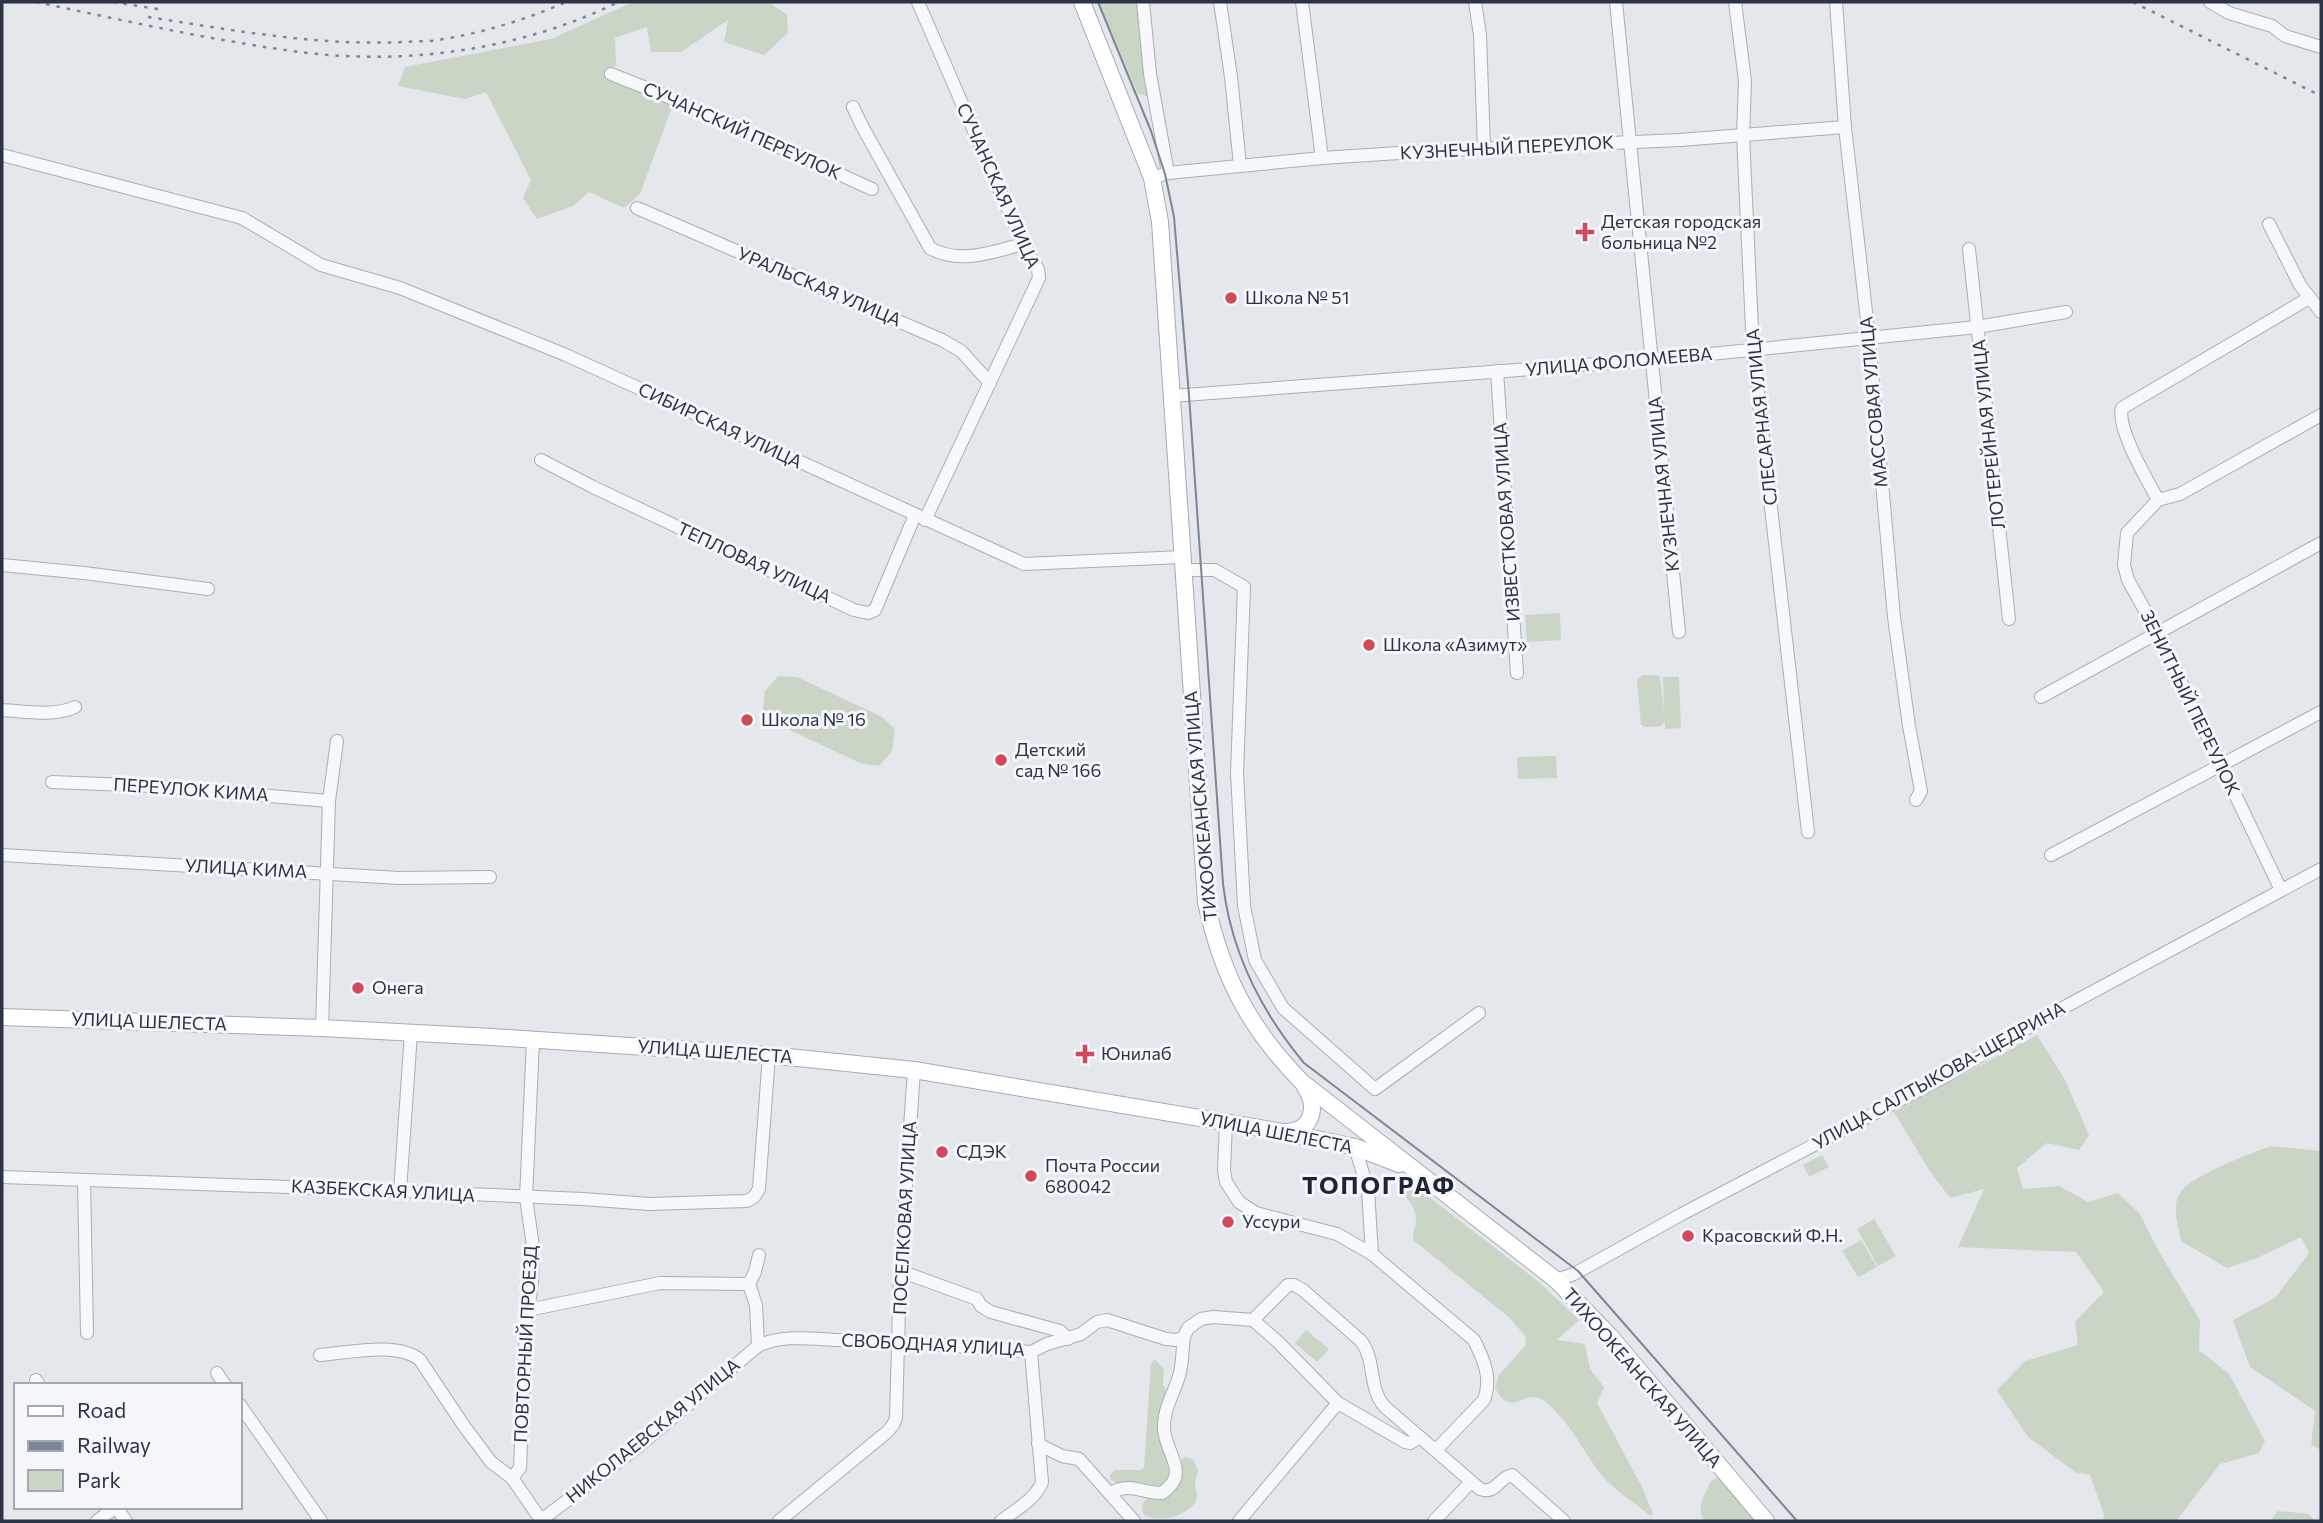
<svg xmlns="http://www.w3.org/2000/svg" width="2323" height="1523" viewBox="0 0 2323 1523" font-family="Commissioner,sans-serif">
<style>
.green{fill:#c9d6c5}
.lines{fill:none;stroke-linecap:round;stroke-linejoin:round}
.minor-casing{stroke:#a9aeb7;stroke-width:14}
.major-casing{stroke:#a3abb8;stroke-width:18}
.minor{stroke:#f7f8fa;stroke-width:12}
.major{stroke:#fff;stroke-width:16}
.tram{stroke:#7d8696;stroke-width:2}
.rail{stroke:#7d8696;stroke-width:2.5;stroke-dasharray:3.5 7;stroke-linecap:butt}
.poi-dot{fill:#d1495b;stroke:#f4f6f9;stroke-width:2.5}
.labels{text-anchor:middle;stroke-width:6;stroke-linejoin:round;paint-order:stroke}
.street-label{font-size:18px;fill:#2b3445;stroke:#f4f6f9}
.poi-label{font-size:18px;fill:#2b3445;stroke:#f4f6f9;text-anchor:start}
.district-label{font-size:24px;font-weight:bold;letter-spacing:2px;fill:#1d2536;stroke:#f4f6f9}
</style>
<rect width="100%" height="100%" fill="#e4e7ec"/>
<g class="green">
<path d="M633,2h142l-3,3 15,9 1,19 -24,22 -40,-13 4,-22 -47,32h-30l-4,-25 -32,11 1,26 -9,15 66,25 -33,90 -16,14 -35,-16 -16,14 -36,13 -14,-21 8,-18 -45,-88 -21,7 -67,-13 7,-19 146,-28z"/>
<path d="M1099,2h35l6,4 9,71 -2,19 -9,-2z"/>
<path d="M1560,613l1,27 -34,2 -2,-27z"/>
<path d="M1643,675h14l3,2 4,34 -1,-34h16l2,51 -16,1v-8l-4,5 -16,1 -4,-2 -4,-45z"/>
<path d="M778,676l19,1 85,40 13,12 -3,22 -13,15 -19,-3 -85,-40 -12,-13 2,-19z"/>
<path d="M1556,756l1,22 -39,1 -1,-22z"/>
<path d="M2037,1035l28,45 24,55 -10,15 -32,-7 -30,25 6,21 36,-3 29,16 30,-9 21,20 22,42 39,65 -1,30 30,24 36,67 -6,12 -39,11 -44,57h-73l1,-6 -14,-40 -15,-3 -47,-35 -31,-47 28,-29 53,-16 -3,-23 29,-30 -28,-40 -118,-5 26,-58 -34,9 -21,-28 -35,-58z"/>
<path d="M2271,1146l50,5v299l-10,-5 4,-34 -65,-44 -17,-47 42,-22 34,-45 -8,-16 -44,21 -30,10 -46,-27c-2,-14 -10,-35 -1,-48 10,-17 72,-40 91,-47z"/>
<path d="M1822,1155l7,12 -20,10 -6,-12z"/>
<path d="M1402,1176l137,106 40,38 -22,20 28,4 5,25 14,18 -7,16 46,86 10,25 -3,2c-15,-14 -33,-23 -46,-38 -20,-24 -35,-59 -60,-77 -20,-15 -31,20 -49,-13l4,-13 26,-29 1,-5 -1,-5 -15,-18 -97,-78c0,-9 5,-17 2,-28 -3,-13 -19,-20 -18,-34z"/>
<path d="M1874,1219l22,37 -18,10 -21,-37z"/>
<path d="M1861,1240l16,27 -19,10 -16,-26z"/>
<path d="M1306,1330l23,19 -12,13 -22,-19z"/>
<path d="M1155,1359l9,11 -1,13 5,14 3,80 -12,12 -40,-5 -8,-4 -1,-5 5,-5h26l3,-2 7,-105z"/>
<path d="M1185,1457l8,2 5,12 -3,11 2,14 -2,7c-12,14 -34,20 -51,12 -3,-8 -3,-10 3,-17l17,-2 17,-36z"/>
<path d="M1717,1478l2,1 38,42h-52c-10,-12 0,-27 6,-40z"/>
<path d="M2278,1511l31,3 5,7h-44z"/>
</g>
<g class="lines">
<g class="minor-casing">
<g id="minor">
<path d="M918,2l105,242 15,25 1,9 -114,242"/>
<path d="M1143,2l7,72 18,99"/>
<path d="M1220,2l11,75 9,88"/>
<path d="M1302,2l20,156"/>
<path d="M1475,2l5,33 4,113"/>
<path d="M1616,2l63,630"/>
<path d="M1735,2l10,79 -2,55 10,214 55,482"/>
<path d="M1836,2l9,125 24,211 25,279 15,109 12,65 -5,9"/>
<path d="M2210,2l19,11 43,13 13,10 36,11"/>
<path d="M611,74l53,21 208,94"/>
<path d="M853,107l9,19 68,122c29,17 63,4 93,-4"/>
<path d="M2,155l240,63 79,47 79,23 166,67 458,209 158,-7"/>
<path d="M1152,178l16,-5 154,-15 108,-7 250,-11 165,-13"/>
<path d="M637,208l305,132 19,11 29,32"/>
<path d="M2269,224l31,61 21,27"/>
<path d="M1969,249l40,370"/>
<path d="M1497,371l20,302"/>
<path d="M1171,396l480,-36 326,-33 89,-15"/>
<path d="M541,460l52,27 261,123 14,3 7,-3 40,-95"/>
<path d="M2158,500c-10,-19 -42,-72 -36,-92l187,-110"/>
<path d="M2,565l82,8 124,16"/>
<path d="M1183,570h32l29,17 -7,186 7,133 11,54 28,48 92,81 104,-76"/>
<path d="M2041,697l280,-154"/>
<path d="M2,710c23,1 51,7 73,-3"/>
<path d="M52,782l101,4 176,15"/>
<path d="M2,855l397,23 91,-1"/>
<path d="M2051,855l270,-143"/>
<path d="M2281,890l-124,-258 -29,-52 -4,-15 3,-32 31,-33 22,-6 141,-79"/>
<path d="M322,1028l7,-227 8,-60"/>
<path d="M1226,1123l-2,47 2,12 13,20 17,11 81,21 35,20 102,86c10,20 18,38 10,60l-48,50"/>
<path d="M1355,1147l13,43 4,64"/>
<path d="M2,1177l398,14 183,8 66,5 98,-3 7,-4 5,-8 10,-134"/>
<path d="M84,1180l3,153"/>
<path d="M400,1191l11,-158"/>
<path d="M900,1271l77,28 4,7 10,6 69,19 8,8"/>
<path d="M1556,1280l18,-6 108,-60 264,-138 100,-59 275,-148"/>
<path d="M528,1310l132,-27 89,1"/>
<path d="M1253,1320l35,-35h6l9,5 58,51c15,19 7,48 24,66l95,82c16,6 18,-11 32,-14l52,46"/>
<path d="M758,1346l-2,-41 -7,-21 6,-12 4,-17"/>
<path d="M320,1355c28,-2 78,-14 100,5l44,66 27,36 21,16 29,42"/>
<path d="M217,1373l8,12"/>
<path d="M36,1380l3,5"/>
<path d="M240,1405l81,116"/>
<path d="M1038,1444l24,12 17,3 55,62"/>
<path d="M512,1478l8,-10 6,-142 6,-44 1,-36 -7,-48 7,-158"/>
<path d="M1110,1493c22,-11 29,0 52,0 29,-20 4,-38 2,-64 -1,-20 10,-35 15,-53 4,-12 3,-27 5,-39"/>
<path d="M116,1507l10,14"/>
<path d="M97,1521l19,-14"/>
<path d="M540,1521l99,-75 119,-100c24,-12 54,-7 80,-6 64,1 128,7 193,12l16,-8 34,-10 16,-12 10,-2 59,19 10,1 8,-3 4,-9 13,-9 12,-2 40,3 25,22 60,61 67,39 5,1 10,-6"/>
<path d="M779,1521l108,-89 6,-7 3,-7 4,-147 14,-201"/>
<path d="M1001,1521c14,-11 35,-22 41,-39l-11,-130"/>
<path d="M1239,1521l99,-118"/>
<path d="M1434,1521l37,-39"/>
</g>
</g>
<g class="major-casing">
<g id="major">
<path d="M1082,2l70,176 8,44 46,680c16,74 43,126 96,180l254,198 54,56 156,185"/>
<path d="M2,1017l320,11 170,9 277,18 145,15 369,62 72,15 44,17"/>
<path d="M1288,1132c25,-2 30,-26 17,-45"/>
</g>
</g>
<use href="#minor" class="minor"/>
<use href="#major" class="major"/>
<path class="tram" d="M1098,2l53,129 14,43 9,43 15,178 34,489c8,68 37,126 81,179l274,208 219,250"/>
<g class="rail">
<path d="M36,2c62,13 125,27 187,38 41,7 80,14 122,16 91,5 191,-13 273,-54"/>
<path d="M113,2l51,8"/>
<path d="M2133,2l188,94"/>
<path d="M148,17c85,13 168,29 254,25 14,-1 29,0 42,-3 42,-7 83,-20 122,-37"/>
</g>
</g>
<g class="poi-dot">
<path d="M1581.5 221.5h7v7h7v7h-7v7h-7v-7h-7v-7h7z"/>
<circle cx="1231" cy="298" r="7"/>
<circle cx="1369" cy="645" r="7"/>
<circle cx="747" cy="720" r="7"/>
<circle cx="1001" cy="760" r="7"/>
<circle cx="358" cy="988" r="7"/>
<path d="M1081.5 1043.5h7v7h7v7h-7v7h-7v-7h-7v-7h7z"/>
<circle cx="942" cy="1152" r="7"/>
<circle cx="1031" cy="1176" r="7"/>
<circle cx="1228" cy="1222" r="7"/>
<circle cx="1688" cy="1236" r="7"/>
</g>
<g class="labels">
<g class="street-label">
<text transform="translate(742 131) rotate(24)" y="6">СУЧАНСКИЙ ПЕРЕУЛОК</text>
<text transform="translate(1507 148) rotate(-3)" y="6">КУЗНЕЧНЫЙ ПЕРЕУЛОК</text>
<text transform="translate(998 186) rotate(66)" y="6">СУЧАНСКАЯ УЛИЦА</text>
<text transform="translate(819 287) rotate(23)" y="6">УРАЛЬСКАЯ УЛИЦА</text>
<text transform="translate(1619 362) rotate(-5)" y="6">УЛИЦА ФОЛОМЕЕВА</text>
<text transform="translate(1874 402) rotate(-95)" y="6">МАССОВАЯ УЛИЦА</text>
<text transform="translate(1762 417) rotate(-96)" y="6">СЛЕСАРНАЯ УЛИЦА</text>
<text transform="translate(720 426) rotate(25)" y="6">СИБИРСКАЯ УЛИЦА</text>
<text transform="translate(1989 434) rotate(-96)" y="6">ЛОТЕРЕЙНАЯ УЛИЦА</text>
<text transform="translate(1664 484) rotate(-96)" y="6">КУЗНЕЧНАЯ УЛИЦА</text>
<text transform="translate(1507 522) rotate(-94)" y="6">ИЗВЕСТКОВАЯ УЛИЦА</text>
<text transform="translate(754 563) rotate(25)" y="6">ТЕПЛОВАЯ УЛИЦА</text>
<text transform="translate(2190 703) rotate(64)" y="6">ЗЕНИТНЫЙ ПЕРЕУЛОК</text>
<text transform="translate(191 790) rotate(4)" y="6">ПЕРЕУЛОК КИМА</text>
<text transform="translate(1201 806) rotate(-95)" y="6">ТИХООКЕАНСКАЯ УЛИЦА</text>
<text transform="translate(246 869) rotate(3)" y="6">УЛИЦА КИМА</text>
<text transform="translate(149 1022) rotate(2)" y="6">УЛИЦА ШЕЛЕСТА</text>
<text transform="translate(715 1052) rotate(4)" y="6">УЛИЦА ШЕЛЕСТА</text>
<text transform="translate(1939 1076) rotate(-29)" y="6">УЛИЦА САЛТЫКОВА-ЩЕДРИНА</text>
<text transform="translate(1276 1133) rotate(11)" y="6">УЛИЦА ШЕЛЕСТА</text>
<text transform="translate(383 1191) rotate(3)" y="6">КАЗБЕКСКАЯ УЛИЦА</text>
<text transform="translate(905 1218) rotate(-87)" y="6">ПОСЕЛКОВАЯ УЛИЦА</text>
<text transform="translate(526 1344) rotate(-87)" y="6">ПОВТОРНЫЙ ПРОЕЗД</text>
<text transform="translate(933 1345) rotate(3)" y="6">СВОБОДНАЯ УЛИЦА</text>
<text transform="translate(1642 1378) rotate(49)" y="6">ТИХООКЕАНСКАЯ УЛИЦА</text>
<text transform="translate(653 1431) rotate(-39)" y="6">НИКОЛАЕВСКАЯ УЛИЦА</text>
</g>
<g class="poi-label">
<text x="1601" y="228">Детская городская<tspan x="1601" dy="21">больница №2</tspan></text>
<text x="1245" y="304">Школа № 51</text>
<text x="1383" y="651">Школа «Азимут»</text>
<text x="761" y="726">Школа № 16</text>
<text x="1015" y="756">Детский<tspan x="1015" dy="21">сад № 166</tspan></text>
<text x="372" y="994">Онега</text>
<text x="1101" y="1060">Юнилаб</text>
<text x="956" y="1158">СДЭК</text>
<text x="1045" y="1172">Почта России<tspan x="1045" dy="21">680042</tspan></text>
<text x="1242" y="1228">Уссури</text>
<text x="1702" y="1242">Красовский Ф.Н.</text>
</g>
<g class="district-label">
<text x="1379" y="1194">ТОПОГРАФ</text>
</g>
</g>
<rect width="2323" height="1523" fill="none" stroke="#2b3445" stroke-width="7"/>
<rect x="14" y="1383" width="228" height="126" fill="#f4f6f9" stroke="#a4a8b1" stroke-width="2"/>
<rect x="28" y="1406" width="35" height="10" fill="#ffffff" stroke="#a4a8b1" stroke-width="2"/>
<text x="77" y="1418" font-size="21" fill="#2b3445">Road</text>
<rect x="28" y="1441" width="35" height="10" fill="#7d8696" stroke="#a4a8b1" stroke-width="2"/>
<text x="77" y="1453" font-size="21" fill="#2b3445">Railway</text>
<rect x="28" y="1470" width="35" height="21" fill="#c9d6c5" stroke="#a4a8b1" stroke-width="2"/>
<text x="77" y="1488" font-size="21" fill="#2b3445">Park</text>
</svg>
